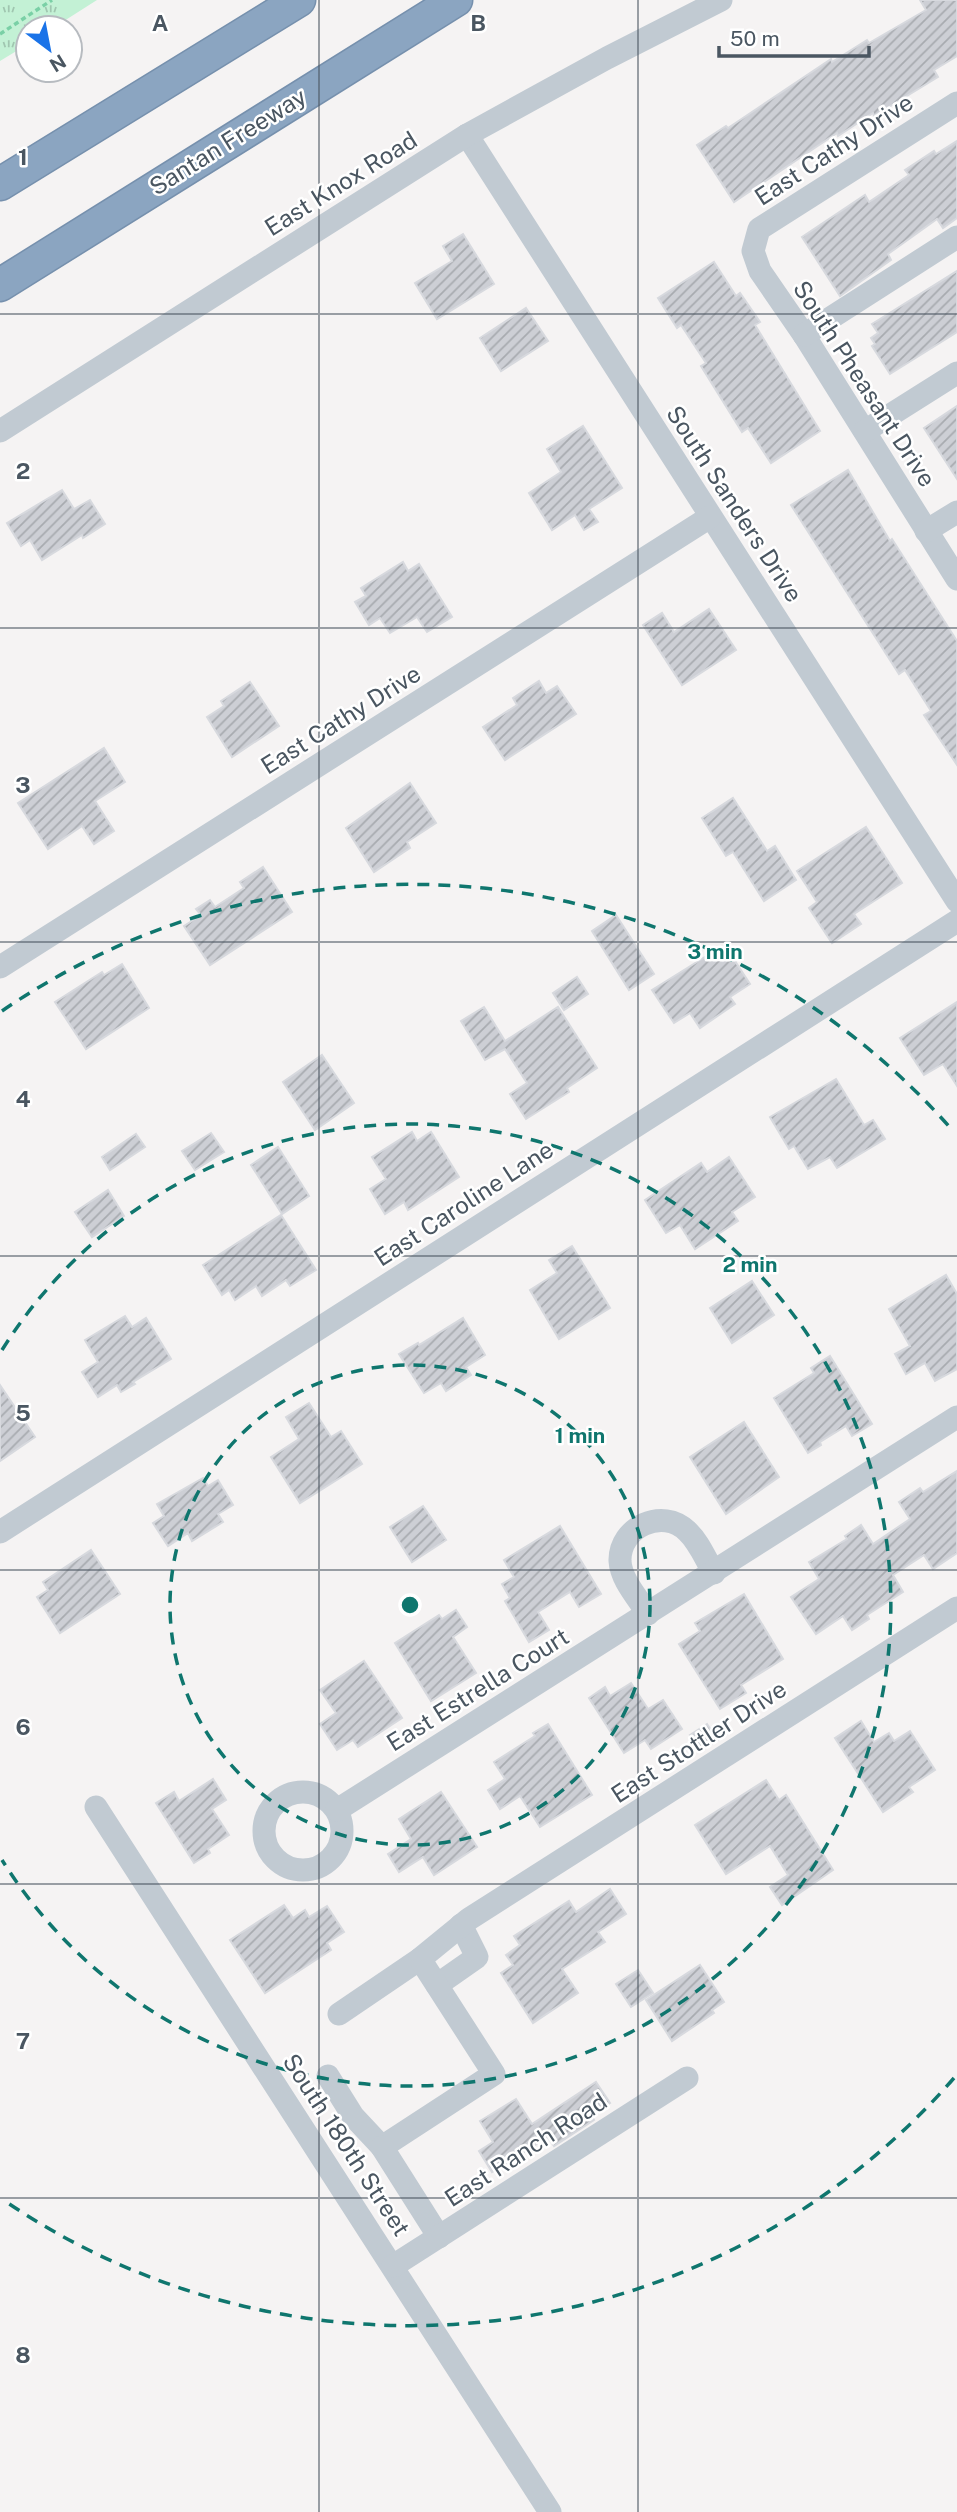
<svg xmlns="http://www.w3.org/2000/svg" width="957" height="2512" viewBox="0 0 957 2512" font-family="'Public Sans',sans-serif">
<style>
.grass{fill:url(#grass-tufts)}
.building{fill:url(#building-hatch);stroke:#d7d9de;stroke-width:2}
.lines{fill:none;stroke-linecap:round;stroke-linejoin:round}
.highway-casing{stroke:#7690ad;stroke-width:35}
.path{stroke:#7ad0a6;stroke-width:3.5;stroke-dasharray:5 3.5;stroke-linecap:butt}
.minor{stroke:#c1cad2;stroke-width:23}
.highway{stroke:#8ba5c1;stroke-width:32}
.grid{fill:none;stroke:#4a5661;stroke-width:2;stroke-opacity:0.55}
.ring{fill:none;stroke:#0f766e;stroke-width:3.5;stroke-dasharray:12 9}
.labels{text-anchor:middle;stroke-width:5;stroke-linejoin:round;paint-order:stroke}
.street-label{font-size:24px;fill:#4a5661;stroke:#fff}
.grid-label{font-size:23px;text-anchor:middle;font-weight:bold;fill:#4a5661;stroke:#fff;stroke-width:5;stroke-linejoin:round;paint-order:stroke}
.centre{fill:#0f766e;stroke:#fff;stroke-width:3.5}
.ring-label{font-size:21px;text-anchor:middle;font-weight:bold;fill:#0f766e;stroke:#fff;stroke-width:5;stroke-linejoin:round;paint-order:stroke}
</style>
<defs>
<pattern id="grass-tufts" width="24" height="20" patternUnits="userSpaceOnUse" patternTransform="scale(1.75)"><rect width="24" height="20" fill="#c3f1d5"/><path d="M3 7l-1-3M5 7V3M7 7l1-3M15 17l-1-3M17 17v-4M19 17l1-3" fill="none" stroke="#a0c6b0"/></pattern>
<pattern id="building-hatch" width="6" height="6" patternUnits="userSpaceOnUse" patternTransform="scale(1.75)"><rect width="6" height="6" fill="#cdcfd5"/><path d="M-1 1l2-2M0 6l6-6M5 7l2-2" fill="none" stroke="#a8abb0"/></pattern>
</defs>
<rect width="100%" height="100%" fill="#f5f3f3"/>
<path class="grass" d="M0,0h97l-44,28h-25v16l-28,17z"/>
<g class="building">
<path d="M920,0h37v56l-23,14 4,7 -64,39 -1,-3 -35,23 -1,-3 -103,69 -37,-57 29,-19 2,2 103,-69 1,3 35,-22 2,3 57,-33z"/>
<path d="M957,141v77l-14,10 -6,-9 -49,35 3,6 -51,36 -38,-59 63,-42 4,7 40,-27 -4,-5 29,-19 2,3z"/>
<path d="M463,234l31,50 -57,35 -22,-36 37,-22 -9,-15z"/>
<path d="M714,262l22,34 4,-3 20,29 -5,3 65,106 -49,32 -23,-35 -6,4 -41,-66 5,-3 -25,-38 -4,3 -19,-30z"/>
<path d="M957,271v61l-67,42 -18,-28 3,-2 -4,-6 7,-5 -6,-9z"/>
<path d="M526,308l22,33 -47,30 -21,-33z"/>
<path d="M957,406v73l-33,-51z"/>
<path d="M583,426l39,62 -33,21 9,13 -14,8 -9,-15 -23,15 -23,-37 32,-21 -14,-23z"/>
<path d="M848,470l42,71 2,-2 65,102v124l-33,-50 7,-4 -26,-41 -6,4 -108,-169z"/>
<path d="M62,490l12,19 16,-9 15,24 -22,14 -1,-3 -40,25 -12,-20 -9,6 -14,-23z"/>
<path d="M403,562l5,9 11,-7 33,53 -25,15 -10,-15 -27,16 -10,-15 -11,7 -14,-23 11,-6 -5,-8z"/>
<path d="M709,609l27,41 -54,35 -39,-60 19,-12 12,19z"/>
<path d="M539,681l7,12 11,-7 19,28 -71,46 -22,-33 34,-22 -4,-7z"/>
<path d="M250,682l29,44 -47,31 -25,-40 17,-11 -3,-5z"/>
<path d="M104,748l21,34 -30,19 19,30 -20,13 -12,-18 -34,23 -30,-46z"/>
<path d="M410,783l26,40 -29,19 3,6 -36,24 -28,-44z"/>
<path d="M733,798l34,53 8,-5 21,34 -32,21 -31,-49 -7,4 -24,-38z"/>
<path d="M866,827l36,56 -48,31 7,10 -29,19 -23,-35 8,-6 -20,-31z"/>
<path d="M263,867l29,45 -82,53 -26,-39 17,-11 -5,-6 14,-9 5,7 29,-19 -4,-6z"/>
<path d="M616,915l38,59 -25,16 -37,-59z"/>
<path d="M716,950l7,11 8,-6 19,29 -20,13 5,7 -35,24 -10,-15 -16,10 -22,-33z"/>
<path d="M122,964l27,44 -63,41 -31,-47 47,-30 2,3z"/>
<path d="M577,977l11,17 -24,16 -11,-17z"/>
<path d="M957,1002v84l-14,-22 -19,11 -24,-37z"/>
<path d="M484,1007l21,34 53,-34 39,61 -30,20 2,4 -43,27 -16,-25 17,-11 -22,-34 -20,11 -24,-39z"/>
<path d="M322,1055l32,48 -39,27 -32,-48z"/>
<path d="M836,1079l28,46 9,-5 12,19 -48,29 -7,-11 -22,12 -14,-23 -5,3 -19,-32z"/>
<path d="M412,1132l5,9 14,-9 28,45 -51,33 -4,-8 -19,12 -15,-25 16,-10 -14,-22z"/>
<path d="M211,1133l13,19 -29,18 -13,-19z"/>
<path d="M136,1134l9,13 -35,23 -8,-13z"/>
<path d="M278,1147l31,49 -27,18 -31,-49z"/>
<path d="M729,1157l26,40 -23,15 6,9 -43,28 -15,-24 -14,8 -21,-33 56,-37 6,9z"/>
<path d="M108,1190l16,26 -32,21 -17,-25z"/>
<path d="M281,1215l35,55 -26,16 -4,-6 -24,16 -6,-10 -21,14 -6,-10 -7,5 -19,-30z"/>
<path d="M572,1246l38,62 -51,31 -29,-49 27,-17 -8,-13z"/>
<path d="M946,1275l11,19v75l-22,12 -10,-18 -19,11 -11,-20 15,-8 -21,-37z"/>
<path d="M752,1281l22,34 -42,28 -22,-35z"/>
<path d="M125,1316l7,11 14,-9 25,41 -38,23 2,2 -14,8 -4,-7 -19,12 -16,-25 16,-10 -13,-22z"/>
<path d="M463,1318l22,37 -19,12 5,8 -25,16 -5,-8 -17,10 -25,-39 19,-11 1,2z"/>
<path d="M830,1356l42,68 -20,12 -6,-10 -26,16 1,3 -13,8 -34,-55 40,-25 -3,-5z"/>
<path d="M0,1385l35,52 -35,24z"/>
<path d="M309,1403l22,34 10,-6 21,33 -62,39 -29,-46 28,-18 -13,-22z"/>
<path d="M744,1422l35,55 -53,37 -36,-57z"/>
<path d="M957,1471v82l-24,16 -9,-14 -31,20 10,17 -36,23 2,4 -17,11 -9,-14 -27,18 -25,-37 28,-18 -10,-17 38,-23 -2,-3 16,-11 12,19 37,-25 -11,-17 21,-14 3,4z"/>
<path d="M203,1478l5,8 10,-6 15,25 -15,9 5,8 -31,19 -4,-8 -20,13 -15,-23 11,-7 -7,-12z"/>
<path d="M423,1506l23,34 -34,22 -22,-35z"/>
<path d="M560,1526l41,68 -22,13 -9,-15 -32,20 11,18 -20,12 -24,-41 5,-3 -8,-14 12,-7 -10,-17z"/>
<path d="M91,1550l29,44 -60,39 -23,-36 11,-7 -5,-8z"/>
<path d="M744,1594l39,65 -42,26 5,8 -26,16 -41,-65 21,-13 -5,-8z"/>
<path d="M456,1610l11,17 -14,10 23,36 -45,28 -36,-58 44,-28 3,4z"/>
<path d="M364,1661l38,57 -44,29 -5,-7 -16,10 -17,-26 16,-11 -16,-23z"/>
<path d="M631,1683l17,26 15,-9 19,29 -31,20 -6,-9 -21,13 -35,-55 16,-11 5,9z"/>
<path d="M861,1721l13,21 15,-9 5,8 16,-10 25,39 -26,17 4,5 -30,20 -48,-74z"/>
<path d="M548,1724l44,71 -52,32 -20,-31 -20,13 -12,-19 17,-11 -11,-17 41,-26 -2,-3z"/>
<path d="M707,1724l11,16 -17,11 -11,-16z"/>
<path d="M213,1779l13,21 -14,9 17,26 -21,14 2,4 -16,10 -38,-60 18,-11 5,9z"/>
<path d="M766,1780l13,20 7,-5 47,75 -51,35 -12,-18 18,-12 -18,-29 -44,28 -31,-49z"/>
<path d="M441,1792l36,55 -43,28 -11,-18 -24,15 -11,-18 23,-15 -12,-20z"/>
<path d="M610,1889l16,25 -28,18 7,10 -43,27 16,24 -45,30 -32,-50 12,-8 -7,-10 14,-10 -6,-9 55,-35 7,11z"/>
<path d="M284,1905l9,13 12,-8 4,7 18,-11 17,26 -17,11 4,7 -66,43 -35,-53z"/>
<path d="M700,1965l24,37 -12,8 2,3 -42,28 -26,-41z"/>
<path d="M638,1970l15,23 -22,14 -15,-23z"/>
<path d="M596,2082l14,21 -19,12 3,5 -40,26 -6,-9 -56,35 -13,-21 14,-9 -13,-21 36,-22 16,25z"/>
</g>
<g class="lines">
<g class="highway-casing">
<g id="highway">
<path d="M0,184l299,-184"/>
<path d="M0,285l456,-285"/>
</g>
</g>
<path class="path" d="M0,34l52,-34"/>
<g class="minor">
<path d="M957,103l-198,126 -6,22 7,20 44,64 153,244"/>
<path d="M467,135l490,766"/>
<path d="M804,335l153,-98"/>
<path d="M0,431l467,-296 140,-77 114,-58"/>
<path d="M865,431l92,-58"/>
<path d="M926,531l31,-19"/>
<path d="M0,967l710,-450"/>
<path d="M0,1532l957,-611"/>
<path d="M648,1614c-10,-16 -27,-34 -28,-53 -1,-34 43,-54 67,-30 12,11 19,29 27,42"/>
<circle cx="303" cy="1831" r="39"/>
<path d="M96,1807l454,705"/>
<path d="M337,1810l620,-393"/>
<path d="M437,1985l40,-28 -16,-32"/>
<path d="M339,2014l81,-55"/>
<path d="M328,2076l25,40 29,31 112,-73 -74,-115 49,-40 488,-311"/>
<path d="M382,2147l57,90"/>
<path d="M393,2266l294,-188"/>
</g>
<use href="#highway" class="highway"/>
</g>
<path class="grid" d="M319,0v2512M638,0v2512M0,314h957M0,628h957M0,942h957M0,1256h957M0,1570h957M0,1884h957M0,2198h957"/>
<g class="ring">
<circle cx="410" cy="1605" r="240"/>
<path d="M2 1350A481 481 0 1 1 2 1860"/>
<path d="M954 2078A721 721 0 0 1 2 2199M2 1011A721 721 0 0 1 954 1132"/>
</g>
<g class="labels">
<g class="street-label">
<text transform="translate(228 142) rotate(-32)" y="8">Santan Freeway</text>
<text transform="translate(834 150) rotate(-33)" y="8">East Cathy Drive</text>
<text transform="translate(341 184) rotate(-32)" y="8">East Knox Road</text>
<text transform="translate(864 384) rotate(57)" y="8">South Pheasant Drive</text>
<text transform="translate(734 504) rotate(57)" y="8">South Sanders Drive</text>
<text transform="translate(341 720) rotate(-32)" y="8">East Cathy Drive</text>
<text transform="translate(464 1204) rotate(-33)" y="8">East Caroline Lane</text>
<text transform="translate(478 1690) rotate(-32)" y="8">East Estrella Court</text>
<text transform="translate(699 1742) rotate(-33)" y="8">East Stottler Drive</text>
<text transform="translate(346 2145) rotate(57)" y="8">South 180th Street</text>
<text transform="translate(526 2150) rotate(-33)" y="8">East Ranch Road</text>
</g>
</g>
<g class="grid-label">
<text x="160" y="31">A</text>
<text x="478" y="31">B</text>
<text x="23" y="165">1</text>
<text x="23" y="479">2</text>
<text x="23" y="793">3</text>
<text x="23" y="1107">4</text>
<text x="23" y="1421">5</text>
<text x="23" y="1735">6</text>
<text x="23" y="2049">7</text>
<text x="23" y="2363">8</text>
</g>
<circle cx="410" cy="1605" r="10" class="centre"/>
<g class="ring-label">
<text x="715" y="959">3 min</text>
<text x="750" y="1272">2 min</text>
<text x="580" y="1443">1 min</text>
</g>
<g transform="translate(49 49) rotate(148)"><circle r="33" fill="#ffffff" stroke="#b7bbc0" stroke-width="2"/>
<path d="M0-5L12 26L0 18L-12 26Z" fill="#1a73e8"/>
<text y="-10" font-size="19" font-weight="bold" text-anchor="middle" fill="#4a5661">N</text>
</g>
<path d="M719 46v10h150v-10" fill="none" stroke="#4a5661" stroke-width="3.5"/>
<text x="730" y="46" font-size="21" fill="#4a5661" stroke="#ffffff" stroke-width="5" paint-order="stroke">50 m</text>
</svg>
